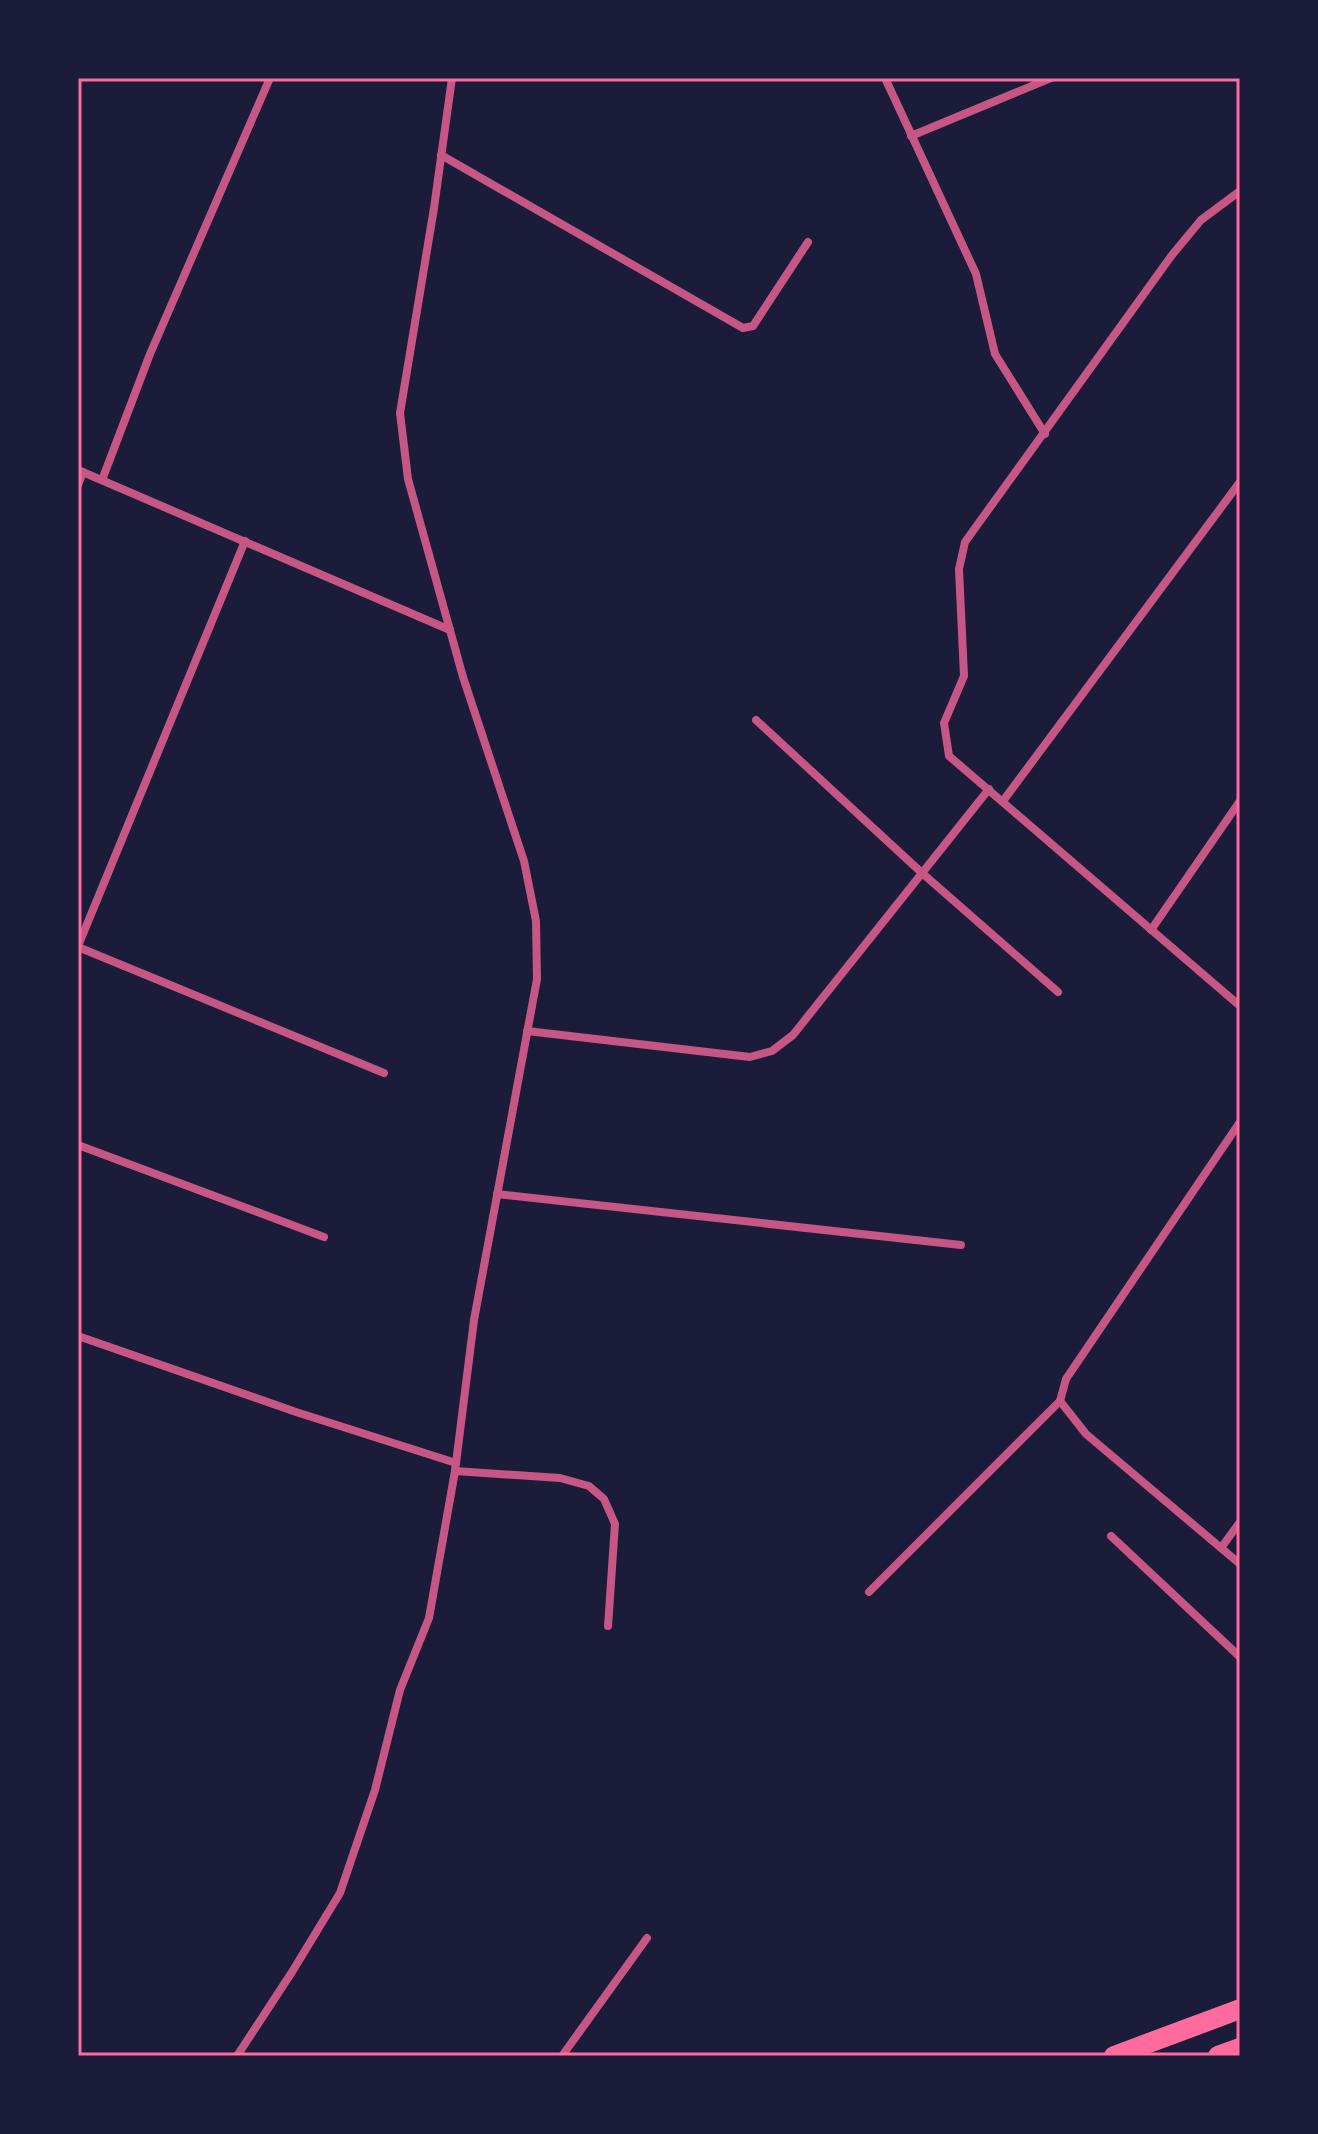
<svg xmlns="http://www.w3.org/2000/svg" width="1318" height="2134" viewBox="0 0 1318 2134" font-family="Mulish,sans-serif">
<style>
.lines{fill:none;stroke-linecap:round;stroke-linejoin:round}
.minor{stroke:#c65784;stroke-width:8}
.primary{stroke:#ff6b9d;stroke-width:20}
.neatline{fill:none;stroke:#ff6b9d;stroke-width:3}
</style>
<rect width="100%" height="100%" fill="#1b1b3a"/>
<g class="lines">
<g class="minor">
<path d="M885,78l91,196 19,80 50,80"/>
<path d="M911,136l140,-58"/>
<path d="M441,155l302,173 10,-2 55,-84"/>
<path d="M1240,191l-39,29 -29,35 -207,287 -6,27 5,107 -20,47 5,33 291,250"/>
<path d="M78,470l372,160"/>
<path d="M102,480l48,-126 120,-276"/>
<path d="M78,485l5,-13"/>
<path d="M756,720l166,153 136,119"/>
<path d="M1003,801l237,-319"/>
<path d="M1151,930l89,-129"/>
<path d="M78,946l167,-405"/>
<path d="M78,947l306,126"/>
<path d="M527,1031l223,26 22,-6 21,-16 196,-246"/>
<path d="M1240,1122l-174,257 -6,22 26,33 154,130"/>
<path d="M78,1145l246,92"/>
<path d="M497,1194l464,51"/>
<path d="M78,1336l218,76 160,51"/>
<path d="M455,1471l105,7 29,8 15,13 11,25 -7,102"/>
<path d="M1111,1536l129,121"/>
<path d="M1221,1548l19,-26"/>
<path d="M869,1592l191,-191"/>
<path d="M237,2056l55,-84 48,-79 35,-103 25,-100 29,-72 26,-147 19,-151 63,-341 -1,-58 -12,-60 -61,-184 -55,-198 -8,-66 34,-205 18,-130"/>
<path d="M562,2056l85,-118"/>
</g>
<g class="primary">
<path d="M1114,2056l126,-47"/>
<path d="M1218,2056l22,-8"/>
</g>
</g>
<rect width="1318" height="2134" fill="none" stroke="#1b1b3a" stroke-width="160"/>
<rect x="80" y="80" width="1158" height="1974" class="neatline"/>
</svg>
